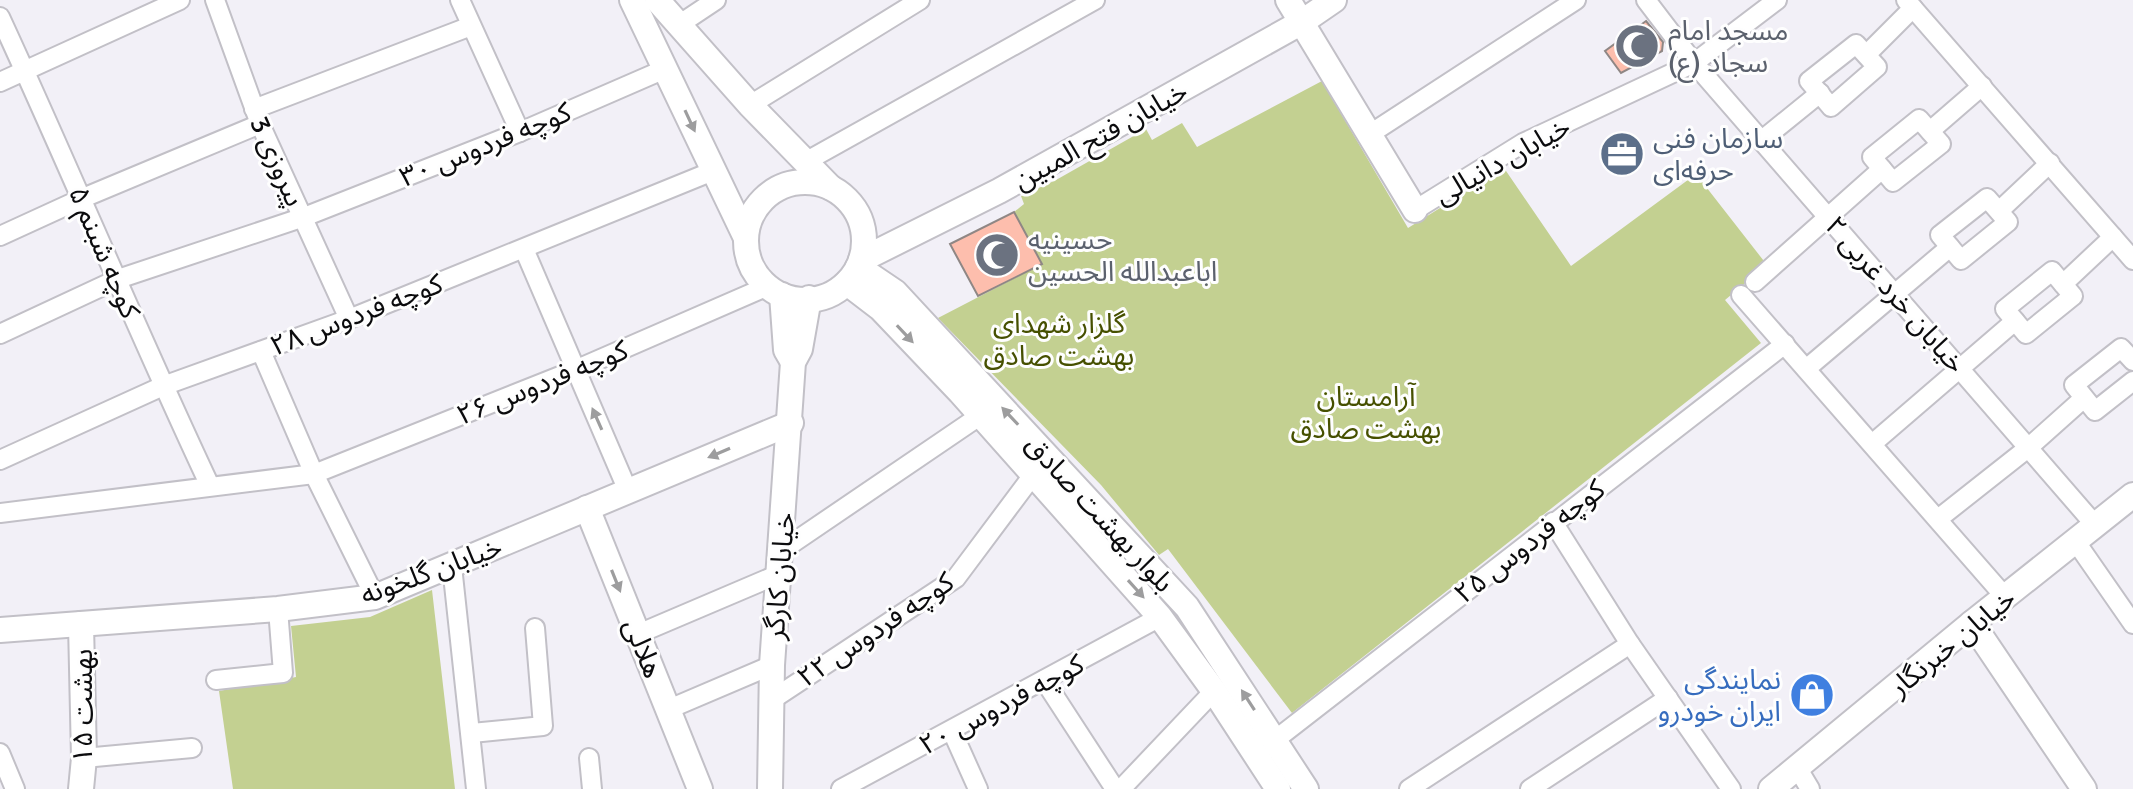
<svg xmlns="http://www.w3.org/2000/svg" width="2133" height="789" viewBox="0 0 2133 789" font-family="Signika,'Noto Sans Arabic',sans-serif">
<style>
.green{fill:#c3d091}
.building{fill:#fdbead;stroke:#8f8785;stroke-width:2}
.lines{fill:none;stroke-linecap:round;stroke-linejoin:round}
.minor-casing{stroke:#c2c0c7;stroke-width:22}
.tertiary-casing{stroke:#c2c0c7;stroke-width:28}
.minor{stroke:#fff;stroke-width:18}
.tertiary{stroke:#fff;stroke-width:24}
.oneway{fill:#9d9d9e}
.labels{text-anchor:middle;stroke-width:6;stroke-linejoin:round;paint-order:stroke}
.worship-label{font-size:28px;fill:#5b616d;stroke:#fefefe;text-anchor:start}
.street-label{font-size:28px;fill:#0b0b0d;stroke:#fefefe}
.service-label{font-size:28px;fill:#4e5e75;stroke:#fefefe;text-anchor:start}
.park-label{font-size:28px;fill:#465000;stroke:#fefefe}
.shop-label{font-size:28px;fill:#366cbe;stroke:#fefefe;text-anchor:end}
</style>
<rect width="100%" height="100%" fill="#f2f0f7"/>
<g class="green">
<path d="M1322,81l86,147 96,-60 67,98 125,-92 71,91 -42,35 36,43 -469,370 -124,-164 -9,6 -58,-70 -163,-167 104,-54 -28,-52 10,-8 -3,-8 35,-16 90,-51 6,11 30,-17 15,24z"/>
<path d="M432,590l23,199h-222l-14,-98 77,-14 -5,-51 79,-9z"/>
</g>
<g class="building">
<path d="M1646,21l17,21 -1,9 -41,22 -16,-22z"/>
<path d="M1014,212l28,52 -64,32 -28,-52z"/>
</g>
<g class="lines">
<g class="minor-casing">
<g id="minor">
<path d="M215,0l45,124 89,195"/>
<path d="M460,0l60,132"/>
<path d="M1646,0l48,63 402,463"/>
<path d="M1906,0l227,260"/>
<path d="M0,17c72,156 137,314 210,469"/>
<path d="M677,26l39,-26"/>
<path d="M1856,44l21,23 -46,40 -22,-26z"/>
<path d="M1867,54l46,-46"/>
<path d="M0,82l180,-82"/>
<path d="M750,105l170,-105"/>
<path d="M254,109l217,-83"/>
<path d="M1919,119l22,25 -48,38 -21,-25z"/>
<path d="M1930,131l52,-45"/>
<path d="M1370,134l206,-134"/>
<path d="M1762,140l58,-47"/>
<path d="M805,162l290,-162"/>
<path d="M1987,198l21,24 -47,38 -21,-25z"/>
<path d="M1415,210l108,-67 171,-80 83,-63"/>
<path d="M1999,211l51,-48"/>
<path d="M0,236l83,-38 177,-74"/>
<path d="M524,249l104,242"/>
<path d="M2052,271l21,25 -47,38 -21,-25z"/>
<path d="M1755,282l127,-113"/>
<path d="M2063,284l50,-47"/>
<path d="M1741,295l265,303"/>
<path d="M0,334l118,-55 186,-62 216,-85 145,-63"/>
<path d="M261,351l53,123 61,123"/>
<path d="M2133,361l-12,-13 -47,37 21,26 38,-30"/>
<path d="M1806,369l144,-122"/>
<path d="M1872,444l143,-123"/>
<path d="M0,460l163,-74 186,-67 364,-148"/>
<path d="M0,513l314,-39 261,-104 193,-84"/>
<path d="M1938,519l90,-71 56,-50"/>
<path d="M1553,522l77,122 101,145"/>
<path d="M2076,542l57,82"/>
<path d="M781,551l200,-136"/>
<path d="M452,566l24,223"/>
<path d="M638,634l141,-60"/>
<path d="M216,680l67,-7 -5,-64"/>
<path d="M1044,680l71,109"/>
<path d="M770,701l186,-123 77,-103"/>
<path d="M669,709l103,-44"/>
<path d="M952,731l26,58"/>
<path d="M472,733l71,-7 -8,-98"/>
<path d="M1275,740l510,-396"/>
<path d="M0,753l15,36"/>
<path d="M84,758l108,-10"/>
<path d="M589,758l3,31"/>
<path d="M1798,769l12,20"/>
<path d="M841,789l319,-172"/>
<path d="M1121,789l93,-98"/>
<path d="M1409,789l221,-145"/>
<path d="M1530,789l138,-91"/>
</g>
</g>
<g class="tertiary-casing">
<g id="tertiary">
<path d="M632,0l114,238"/>
<path d="M657,0l93,105 80,82"/>
<path d="M1288,0l127,210"/>
<circle cx="805" cy="241" r="59"/>
<path d="M861,260l138,-69 303,-169 32,-22"/>
<path d="M858,267l37,25 292,315 119,182"/>
<path d="M847,283l34,26 79,83 200,225 54,74 64,98"/>
<path d="M782,295l4,55 7,12"/>
<path d="M587,508l113,281"/>
<path d="M1972,623l112,166"/>
<path d="M0,630l278,-21 97,-12 416,-174"/>
<path d="M81,789l3,-31 -3,-134"/>
<path d="M770,789l2,-124 21,-303 7,-13 9,-51"/>
<path d="M1771,789l201,-166 161,-128"/>
</g>
</g>
<use href="#minor" class="minor"/>
<use href="#tertiary" class="tertiary"/>
</g>
<defs><path id="oneway-solid" d="M-6-.8H1V-3.2L6.5 0L1 3.2V.8H-6Z" transform="scale(2)"/></defs>
<g class="oneway">
<use href="#oneway-solid" transform="translate(690 121) rotate(65)"/>
<use href="#oneway-solid" transform="translate(905 334) rotate(47)"/>
<use href="#oneway-solid" transform="translate(1010 416) rotate(-133)"/>
<use href="#oneway-solid" transform="translate(597 419) rotate(-114)"/>
<use href="#oneway-solid" transform="translate(719 453) rotate(157)"/>
<use href="#oneway-solid" transform="translate(616 581) rotate(68)"/>
<use href="#oneway-solid" transform="translate(1136 589) rotate(48)"/>
<use href="#oneway-solid" transform="translate(1248 700) rotate(-123)"/>
</g>
<defs>
<g id="mosque-disc" transform="scale(2.3)"><circle r="9.5" fill="#6b7280" stroke="#fefefe"/><path d="M3.5-4.9A6 6 0 1 0 3.5 4.9A5 5 0 1 1 3.5-4.9Z" fill="#fff"/></g>
<g id="office-disc" transform="scale(2.3)"><circle r="9.5" fill="#5c6f8a" stroke="#fefefe"/><path d="M-6-3h4V-5.5h4V-3h4V5H-6ZM-1-4.5V-3h2v-1.5ZM-6 0V1H6V0Z" fill="#fff"/></g>
<g id="shop-disc" transform="scale(2.3)"><circle r="9.5" fill="#3f7fe0" stroke="#fefefe"/><path d="M-5-2.5h2.3a2.7 3.5 0 0 1 5.4 0H5L5.5 6h-11ZM-1.5-2.5h3a1.5 2.3 0 0 0-3 0Z" fill="#fff"/></g>
</defs>
<g fill-rule="evenodd">
<use href="#mosque-disc" x="1637" y="46"/>
<use href="#office-disc" x="1622" y="154"/>
<use href="#mosque-disc" x="997" y="255"/>
<use href="#shop-disc" x="1812" y="695"/>
</g>
<g class="labels">
<g class="worship-label">
<text x="1668" y="40">مسجد امام<tspan x="1668" dy="32">سجاد (ع)</tspan></text>
<text x="1028" y="249">حسینیه<tspan x="1028" dy="32">اباعبدالله الحسین</tspan></text>
</g>
<g class="street-label">
<text transform="translate(1100 135) rotate(-29)" y="10">خیابان فتح المبین</text>
<text transform="translate(485 144) rotate(-22)" y="10">کوچه فردوس ۳۰</text>
<text transform="translate(1502 160) rotate(-29)" y="10">خیابان دانیالی</text>
<text transform="translate(278 161) rotate(66)" y="10">پیروزی 3</text>
<text transform="translate(105 252) rotate(67)" y="10">کوچه شبنم ۵</text>
<text transform="translate(1896 294) rotate(49)" y="10">خیابان خرد غربی ۲</text>
<text transform="translate(356 314) rotate(-21)" y="10">کوچه فردوس ۲۸</text>
<text transform="translate(542 382) rotate(-22)" y="10">کوچه فردوس ۲۶</text>
<text transform="translate(1100 513) rotate(47)" y="10">بلوار بهشت صادق</text>
<text transform="translate(1529 541) rotate(-38)" y="10">کوچه فردوس ۲۵</text>
<text transform="translate(431 570) rotate(-20)" y="10">خیابان گلخونه</text>
<text transform="translate(779 576) rotate(-85)" y="10">خیابان کارگر</text>
<text transform="translate(875 629) rotate(-34)" y="10">کوچه فردوس ۲۲</text>
<text transform="translate(1952 642) rotate(-39)" y="10">خیابان خبرنگار</text>
<text transform="translate(644 648) rotate(68)" y="10">هلالی</text>
<text transform="translate(1001 704) rotate(-28)" y="10">کوچه فردوس ۲۰</text>
<text transform="translate(82 706) rotate(-90)" y="10">بهشت ۱۵</text>
</g>
<g class="service-label">
<text x="1653" y="148">سازمان فنی<tspan x="1653" dy="32">حرفه‌ای</tspan></text>
</g>
<g class="park-label">
<text x="1059" y="333">گلزار شهدای<tspan x="1059" dy="32">بهشت صادق</tspan></text>
<text x="1366" y="406">آرامستان<tspan x="1366" dy="32">بهشت صادق</tspan></text>
</g>
<g class="shop-label">
<text x="1781" y="689">نمایندگی<tspan x="1781" dy="32">ایران خودرو</tspan></text>
</g>
</g>
</svg>
